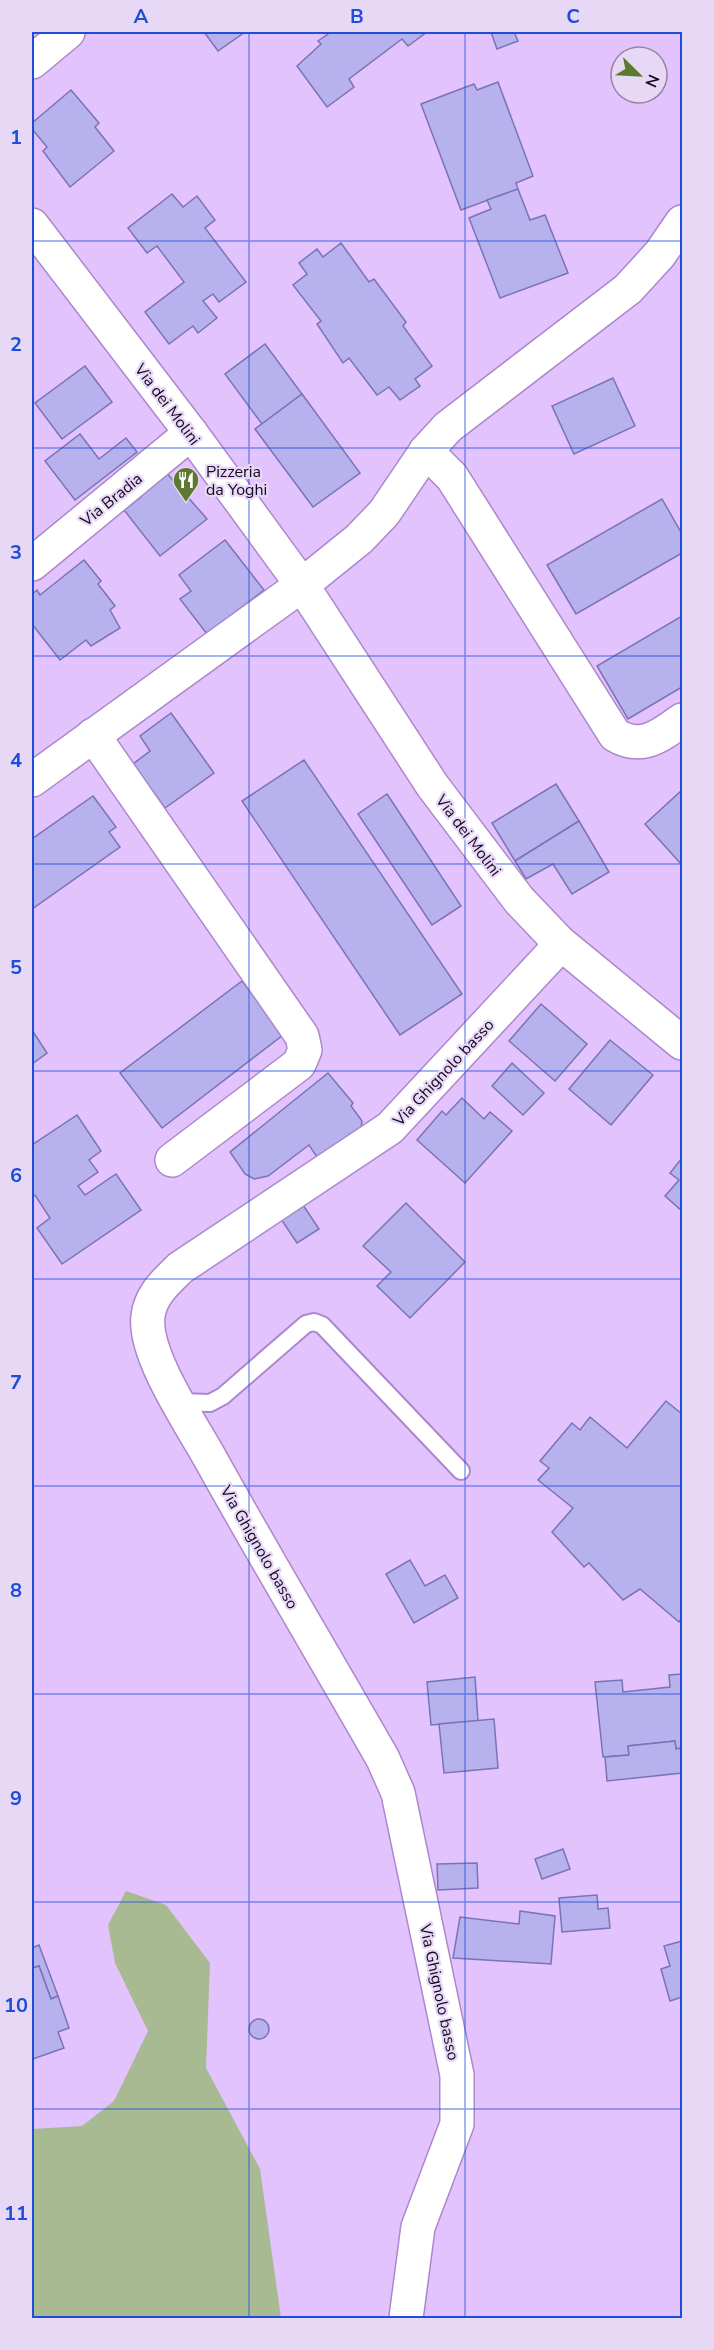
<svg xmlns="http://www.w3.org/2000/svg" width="714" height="2350" viewBox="0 0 714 2350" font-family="'Nunito Sans',sans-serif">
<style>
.green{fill:#a7ba92}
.building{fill:#b7b1ed;stroke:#7b72b8;stroke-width:1.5}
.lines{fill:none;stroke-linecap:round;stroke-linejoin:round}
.service-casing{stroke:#ac87cb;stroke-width:20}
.minor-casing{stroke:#ac87cb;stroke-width:36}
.tertiary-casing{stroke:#ac87cb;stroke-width:36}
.service{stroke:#fff;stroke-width:16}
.minor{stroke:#fff;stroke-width:33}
.tertiary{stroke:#fff;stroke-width:33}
.grid{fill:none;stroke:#1d4ed8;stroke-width:1.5;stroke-opacity:0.55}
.labels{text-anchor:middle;stroke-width:4.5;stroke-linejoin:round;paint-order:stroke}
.street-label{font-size:16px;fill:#160720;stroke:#e7d8f5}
.poi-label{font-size:16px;fill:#160720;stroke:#e7d8f5;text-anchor:start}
.neatline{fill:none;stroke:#1d4ed8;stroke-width:2}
.grid-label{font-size:20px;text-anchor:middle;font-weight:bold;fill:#1d4ed8}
</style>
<rect width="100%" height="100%" fill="#e2c3fd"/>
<path class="green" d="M126,1891l40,14 44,58 -4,105 54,101 21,149h-249v-189l50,-3 32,-25 34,-70 -33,-68 -7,-38z"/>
<g class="building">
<path d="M204,32h41l-27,19z"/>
<path d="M331,32h96l-19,14 -6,-7 -53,40 5,8 -27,20 -30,-41 24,-22 -3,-3z"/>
<path d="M491,32h23l4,9 -21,8z"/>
<path d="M498,82l35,94 -17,7 2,6 -57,21 -40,-106 53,-20 3,6z"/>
<path d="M71,90l28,33 -4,4 19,24 -44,36 -27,-36 4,-4 -15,-18v-6z"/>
<path d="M518,189l12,31 15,-5 23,58 -68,25 -31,-80 22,-9 -4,-9z"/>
<path d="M172,194l11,13 14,-11 18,24 -10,8 41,54 -27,20 -6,-8 -10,7 14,17 -19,15 -5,-7 -24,18 -24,-32 39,-30 -27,-36 -10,7 -19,-25z"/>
<path d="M341,243l28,39 5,-3 32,43 -3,4 29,40 -17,13 5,7 -20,14 -11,-13 -12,8 -28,-37 -6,5 -26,-39 4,-3 -28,-36 14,-11 -8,-11 18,-14 6,8z"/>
<path d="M265,344l37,50 -40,30 -37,-50z"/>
<path d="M85,366l27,36 -50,37 -27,-36z"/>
<path d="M613,378l22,48 -61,28 -22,-48z"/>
<path d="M302,394l58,79 -47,34 -58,-78z"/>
<path d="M80,434l19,25 27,-21 11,14 -62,48 -30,-39z"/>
<path d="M165,471l42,48 -47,37 -36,-46 17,-13 -3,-4z"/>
<path d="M662,499l20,35v19l-106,61 -29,-49z"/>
<path d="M225,540l39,50 -57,44 -27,-35 11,-8 -12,-16z"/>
<path d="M84,560l17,21 -3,3 17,22 -5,4 10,18 -29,18 -5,-6 -26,20 -28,-36v-30l5,-4 3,5z"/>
<path d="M682,616v71l-54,32 -31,-53z"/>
<path d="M171,713l43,60 -49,35 -32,-44 17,-13 -10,-15z"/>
<path d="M304,760l158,234 -62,41 -158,-234z"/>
<path d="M556,784l23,37 -64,40 -23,-38z"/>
<path d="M682,790v75l-37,-41z"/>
<path d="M387,794l74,112 -29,19 -74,-111z"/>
<path d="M93,796l23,31 -7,5 11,15 -88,62v-70z"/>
<path d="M579,821l30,51 -37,22 -19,-30 -27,15 -11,-18z"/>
<path d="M242,981l41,54 -121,93 -42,-55z"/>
<path d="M541,1004l46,40 -32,37 -46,-40z"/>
<path d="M32,1030l15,23 -15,11z"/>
<path d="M610,1040l43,35 -42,50 -42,-36z"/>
<path d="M512,1063l32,30 -21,22 -31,-29z"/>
<path d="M328,1073l25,30 -2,3 11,15 -1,7 -42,32 -10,-15 -41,31 -14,3 -9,-5 -15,-22z"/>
<path d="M462,1098l22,21 6,-7 22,19 -47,52 -48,-43 25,-29 4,4z"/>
<path d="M77,1115l24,36 -12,9 9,12 -20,14 7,9 31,-21 25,36 -79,54 -25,-36 13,-10 -15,-23 -3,2v-52z"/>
<path d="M682,1158v53l-17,-15 14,-16 -9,-7z"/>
<path d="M406,1203l59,59 -55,56 -33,-32 14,-14 -28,-26z"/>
<path d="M303,1205l16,24 -22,14 -16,-24z"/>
<path d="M666,1401l16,13v204l-3,4 -39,-33 -17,11 -34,-37 -5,4 -32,-35 21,-24 -35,-28 11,-12 -9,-7 32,-38 8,7 10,-13 37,31z"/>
<path d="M410,1560l15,26 20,-11 13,23 -44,25 -28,-49z"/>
<path d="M682,1674v74l-6,1 -1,-8 -47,5 1,9 -26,2 -8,-75 27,-2 1,12 47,-5 -1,-12z"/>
<path d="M475,1677l3,44 -47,4 -4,-43z"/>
<path d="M494,1719l4,49 -54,5 -5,-49z"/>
<path d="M675,1741l1,8 6,-1v25l-75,8 -2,-24 24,-2 -1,-9z"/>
<path d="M563,1849l7,20 -28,10 -7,-20z"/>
<path d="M477,1863l1,25 -40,2 -1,-26z"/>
<path d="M597,1895l1,14 10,-1 2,20 -48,4 -3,-34z"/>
<path d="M520,1911l35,5 -4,48 -98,-6 7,-41 59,7z"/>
<path d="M682,1941v56l-12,4 -9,-32 9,-3 -6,-20z"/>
<path d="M39,1945l19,51 -7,3 -12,-33 -7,2v-20z"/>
<path d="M39,1966l12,33 7,-3 11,32 -11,4 6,16 -31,11 -1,-91z"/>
<circle cx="259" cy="2029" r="10"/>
</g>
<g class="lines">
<g class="service-casing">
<path id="service" d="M179,1402l31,1 13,-7 83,-72 8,-2 8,3 139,146"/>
</g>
<g class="minor-casing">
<g id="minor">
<path d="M32,62l36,-30"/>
<path d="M426,451l26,26 163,258c27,16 45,1 67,-15"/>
<path d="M32,564l159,-131"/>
<path d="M93,735l209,301 3,14 -6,14 -127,96"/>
<path d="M32,780l270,-195 57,-46 25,-26 42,-62 22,-24 180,-138 32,-35 22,-32"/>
<path d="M406,2318l12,-91 39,-103v-49l-59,-282 -15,-34c-57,-100 -116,-198 -172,-299 -19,-35 -68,-105 -63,-144 3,-22 18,-34 32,-48l210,-140 161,-173 8,-13"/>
</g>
</g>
<g class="tertiary-casing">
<path id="tertiary" d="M32,225l159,208 111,152 130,200 87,115 40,42 123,101"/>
</g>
<use href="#service" class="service"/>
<use href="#minor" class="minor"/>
<use href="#tertiary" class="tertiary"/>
</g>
<path class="grid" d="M249,32v2286M465,32v2286M32,241h650M32,448h650M32,656h650M32,864h650M32,1071h650M32,1279h650M32,1486h650M32,1694h650M32,1902h650M32,2109h650"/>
<defs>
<g id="restaurant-pin" transform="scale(1.35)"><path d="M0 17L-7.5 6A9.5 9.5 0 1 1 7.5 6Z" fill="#5b792f" stroke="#e7d8f5"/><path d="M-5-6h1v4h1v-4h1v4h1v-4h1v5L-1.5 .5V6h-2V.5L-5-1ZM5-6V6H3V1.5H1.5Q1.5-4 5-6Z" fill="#fff"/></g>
</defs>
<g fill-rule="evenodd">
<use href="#restaurant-pin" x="186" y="480"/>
</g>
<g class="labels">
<g class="street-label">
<text transform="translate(168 404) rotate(53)" y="6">Via dei Molini</text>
<text transform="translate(111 499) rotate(-39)" y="6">Via Bradia</text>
<text transform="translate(469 835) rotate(53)" y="6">Via dei Molini</text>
<text transform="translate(443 1072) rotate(-47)" y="6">Via Ghignolo basso</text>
<text transform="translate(260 1547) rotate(60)" y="6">Via Ghignolo basso</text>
<text transform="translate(440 1992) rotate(78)" y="6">Via Ghignolo basso</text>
</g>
<g class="poi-label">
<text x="206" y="477">Pizzeria<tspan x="206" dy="18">da Yoghi</tspan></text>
</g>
</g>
<rect width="714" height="2350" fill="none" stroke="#e7d8f5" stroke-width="66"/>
<g transform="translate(639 75) rotate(114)"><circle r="28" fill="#e7d8f5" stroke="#9384a0" stroke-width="1.5"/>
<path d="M0-4.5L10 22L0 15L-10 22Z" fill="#5b792f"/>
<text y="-9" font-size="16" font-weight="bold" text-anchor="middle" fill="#160720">N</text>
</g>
<rect x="33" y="33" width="648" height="2284" class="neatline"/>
<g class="grid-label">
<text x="141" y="23">A</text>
<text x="357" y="23">B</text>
<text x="573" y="23">C</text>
<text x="16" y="144">1</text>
<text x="16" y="351">2</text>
<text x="16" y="559">3</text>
<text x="16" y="767">4</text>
<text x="16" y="974">5</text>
<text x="16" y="1182">6</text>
<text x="16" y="1389">7</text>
<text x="16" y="1597">8</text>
<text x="16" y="1805">9</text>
<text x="16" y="2012">10</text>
<text x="16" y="2220">11</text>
</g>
</svg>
